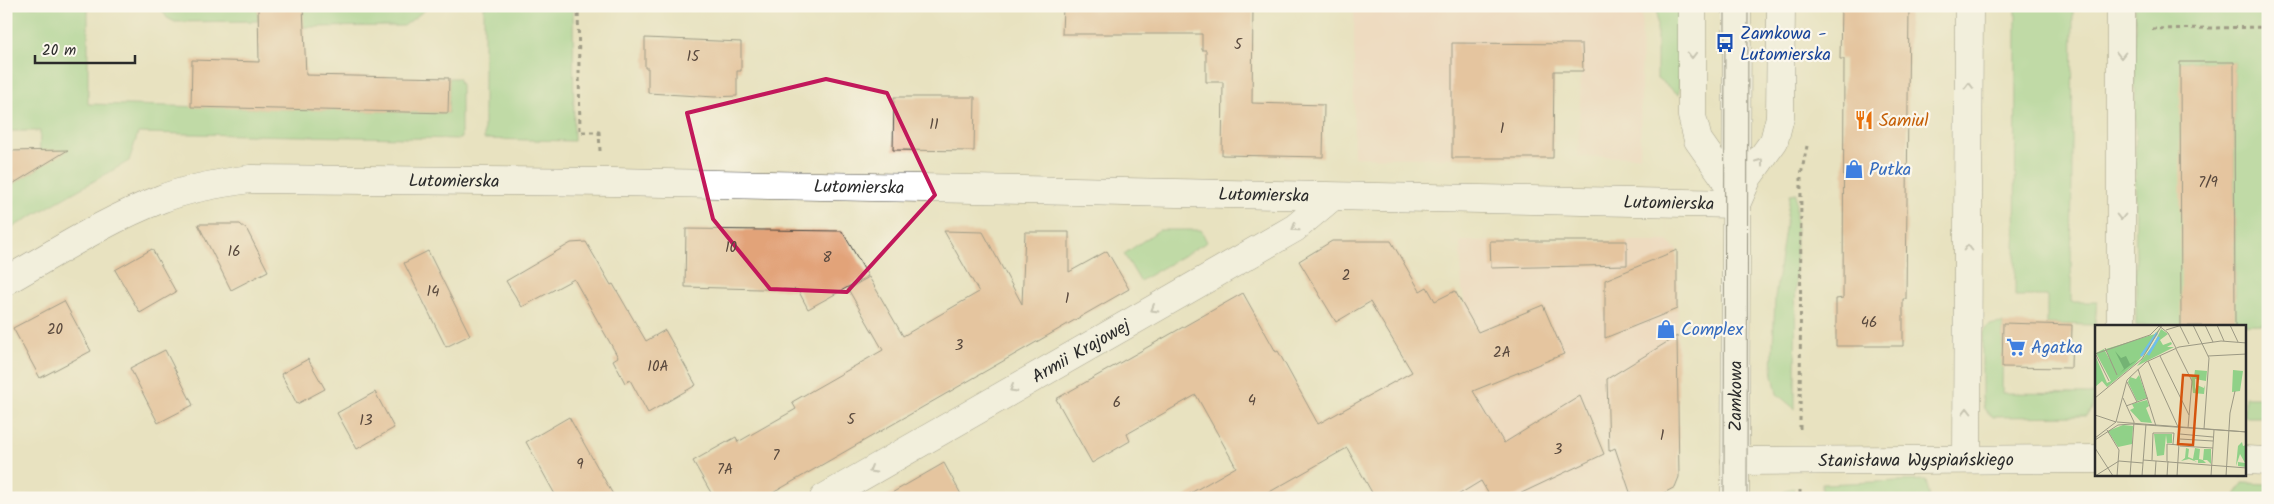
<svg xmlns="http://www.w3.org/2000/svg" width="2274" height="504" viewBox="0 0 2274 504" font-family="Kalam,sans-serif">
<style>
.built{fill:#f5d3c2}
.green{fill:#90d188;stroke:#5e7e5a;fill-rule:evenodd}
.building{fill:#e2a379}
.lines{fill:none;stroke-linecap:round;stroke-linejoin:round}
.minor-casing{stroke:#474641;stroke-width:29}
.path{stroke:#474641;stroke-width:3;stroke-dasharray:4 4;stroke-linecap:butt}
.minor{stroke:#fff;stroke-width:28}
.tram{stroke:#2b2b2b;stroke-width:1}
.oneway{stroke:#a0a0a0}
.marked{fill:none;stroke:#c2185b;stroke-width:4;stroke-linejoin:round}
.labels{text-anchor:middle;stroke-width:4.5;stroke-linejoin:round;paint-order:stroke}
.number-label{font-size:15px;fill:#59493e}
.transit-label{font-size:18px;fill:#164399;stroke:#fbf7ec;text-anchor:start}
.food-label{font-size:18px;fill:#c56008;stroke:#fbf7ec;text-anchor:start}
.shop-label{font-size:18px;fill:#366cbe;stroke:#fbf7ec;text-anchor:start}
.street-label{font-size:18px;fill:#2b2b2b;stroke:#fbf7ec}
.inset-river{fill:none;stroke:#6fbfea;stroke-width:2.5}
.inset-road{fill:none;stroke:#9c9984;stroke-width:1}
.view{fill:#d5540f;fill-opacity:0.15;stroke:#d5540f;stroke-width:2.5}
.inset-edge{fill:none;stroke:#2b2b2b;stroke-width:2.5}
</style>
<rect width="100%" height="100%" fill="#fbf7ec"/>
<filter id="ink" filterUnits="userSpaceOnUse"><feTurbulence type="fractalNoise" baseFrequency=".02" numOctaves="2"/><feDisplacementMap in="SourceGraphic" scale="10" xChannelSelector="R" yChannelSelector="G"/><feConvolveMatrix kernelMatrix="1 2 1 2 8 2 1 2 1" color-interpolation-filters="sRGB"/></filter>
<filter id="wash" filterUnits="userSpaceOnUse"><feTurbulence type="fractalNoise" baseFrequency=".0096" numOctaves="4" result="noise"/><feDisplacementMap in="SourceGraphic" scale="20" xChannelSelector="R" yChannelSelector="G"/><feGaussianBlur stdDeviation="1.12" result="paint"/><feColorMatrix in="noise" values="0 0 0 0 0 0 0 0 0 0 0 0 0 0 0 0 0 1.4 0 .05"/><feComposite in="paint" operator="in"/></filter>
<g filter="url(#wash)">
<rect width="100%" height="100%" fill="#e8e2c0"/>
<g class="built">
<path d="M1354,6h288l-2,150 -62,1 4,-113 -130,-1v115l-98,-1z"/>
<path d="M1460,241h208l9,9 2,227 -5,9 -20,12h-279l76,-168 14,-26 -3,-16z"/>
</g>
<g class="green">
<path d="M6,6h82v98l360,9 1,-35h9l3,7v54l-323,-6 -9,28 -123,70v-43l33,-20 1,-37h-34z"/>
<path d="M163,6h95v15l-83,1 -8,-4 -5,-8z"/>
<path d="M303,6h127l-26,20 -101,1z"/>
<path d="M484,6h89l1,135 -90,-2z"/>
<path d="M1657,6h22v89l-22,-17z"/>
<path d="M2016,6h57l-2,296h26l-2,23 -48,-1v-28h-32z"/>
<path d="M2135,6h133v318l-132,2zM2180,62h54l1,235z"/>
<path d="M1796,193l-1,216 -18,-15 -5,-24 3,-73 15,-103z"/>
<path d="M1159,230h42l6,12 -67,39 -16,-27z"/>
<path d="M2003,323l-1,70 92,1 -2,15 -6,7 -93,1 -9,-8 -2,-12v-62c4,-11 10,-11 21,-12z"/>
<rect x="2245" y="397" width="23" height="20"/>
<path d="M1926,480l4,18h-108v-14z"/>
<path d="M2243,483l25,1v14h-35z"/>
<path d="M1794,487v11h-15l3,-5z"/>
</g>
<g id="blocks">
<g class="building">
<path d="M258,6h45l3,69 143,3 -1,35 -257,-6 1,-47 67,2z"/>
<path d="M1063,6l190,1 -1,96 72,2 -1,52 -101,-2 1,-73h-17v-32h-4v-16h-140z"/>
<path d="M1841,6h68l-3,293h-3v47h-67v-47l7,-1 1,-239h-4z"/>
<path d="M645,38l96,4v29h-4v25l-22,1 -67,-4v-25h-3z"/>
<path d="M1452,43l130,1 1,27h-29l-1,87h-101z"/>
<path d="M2180,62h54l1,264h-54z"/>
<path d="M894,97h81l-1,54 -81,-1z"/>
<path d="M68,150l-62,38v-37z"/>
<path d="M198,224h42l7,6 21,41 -37,19z"/>
<path d="M686,229l156,2 26,45 -60,33 -10,-19 -113,-3z"/>
<path d="M944,231l39,1 39,72 3,-72h44v40l38,-21 22,38 -365,209h-50l-21,-37 43,-24 2,5 58,-33 -4,-7 91,-52 -35,-61 21,-12 34,59 76,-44z"/>
<path d="M1332,241h59l29,50 7,-4 8,14 20,-10 23,41 65,-27 21,49 -91,37 31,52 76,-47 24,58 -93,44h-20l-10,-17 -28,17h-78l-28,-50 -88,50h-77l54,-31 -40,-72 -69,39 3,7 -38,22 -36,-64 187,-106 33,59 2,-1 40,73 94,-52 -42,-70 -34,20 -37,-61z"/>
<path d="M1490,241h137v24l-136,3z"/>
<path d="M586,242l25,43 2,-1 33,57 19,-11 31,55 -48,28 -18,-33 -5,3 -12,-23 5,-3 -44,-78 -52,28 -16,-26 65,-38z"/>
<path d="M152,249l24,43 -36,21 -25,-43z"/>
<path d="M1677,250v59l-72,29v-58z"/>
<path d="M428,251l42,84 -24,12 -42,-84z"/>
<path d="M64,301l27,50 -51,27 -27,-50z"/>
<path d="M2003,323l69,2 -1,43 -69,-1z"/>
<path d="M1677,336l2,141 -4,10 -20,11h-23l-17,-50 -6,3 -2,-72z"/>
<path d="M165,350l28,55 -35,18 -28,-55z"/>
<path d="M308,359l17,30 -28,15 -16,-30z"/>
<path d="M375,392l19,36 -37,21 -20,-36z"/>
<path d="M569,417l46,81h-58l-31,-56z"/>
<path d="M944,463l19,35h-80z"/>
</g>
</g>
</g>
<g filter="url(#ink)">
<use href="#blocks" fill-opacity="0" stroke="#474641" stroke-width="1"/>
<g class="lines">
<g class="minor-casing">
<g id="minor">
<path d="M1692,6v110l6,24 26,37 11,23"/>
<path d="M1738,200l10,-23 26,-36 6,-24 1,-111"/>
<path id="s1" d="M6,281c51,-29 100,-61 155,-82 28,-11 59,-16 89,-20l363,3 1123,22"/>
<path d="M2121,326v-320"/>
<path d="M1967,459l2,-453"/>
<path d="M2245,460l23,1"/>
<path id="s2" d="M1735,461l361,-2"/>
<path id="s3" d="M824,498l471,-270 37,-31"/>
<path id="s4" d="M1735,498l2,-492"/>
</g>
</g>
<g class="path">
<path d="M578,6l2,126h19l1,19"/>
<path d="M2152,29l116,-2"/>
<path d="M1800,429l1,-254 6,-29"/>
<path d="M1800,490v8"/>
</g>
<use href="#minor" class="minor"/>
<g class="tram">
<path d="M1724,498l1,-492"/>
<path d="M1747,498l1,-492"/>
</g>
</g>
<defs><path id="oneway-chevron" d="M-2-3.5L2.5 0L-2 3.5" fill="none" stroke-width="1.6" stroke-linecap="round" stroke-linejoin="round" transform="scale(1.25)"/></defs>
<g class="oneway">
<use href="#oneway-chevron" transform="translate(1692 55) rotate(90)"/>
<use href="#oneway-chevron" transform="translate(2121 55) rotate(90)"/>
<use href="#oneway-chevron" transform="translate(1969 86) rotate(-90)"/>
<use href="#oneway-chevron" transform="translate(1760 162) rotate(-54)"/>
<use href="#oneway-chevron" transform="translate(2121 217) rotate(90)"/>
<use href="#oneway-chevron" transform="translate(1295 228) rotate(147)"/>
<use href="#oneway-chevron" transform="translate(1968 248) rotate(-90)"/>
<use href="#oneway-chevron" transform="translate(1154 309) rotate(150)"/>
<use href="#oneway-chevron" transform="translate(1013 389) rotate(150)"/>
<use href="#oneway-chevron" transform="translate(1967 411) rotate(-90)"/>
<use href="#oneway-chevron" transform="translate(872 470) rotate(150)"/>
</g>
</g>
<path d="M0 0H2274V504H0ZM826,79l61,14 48,102 -88,97 -77,-3 -57,-70 -26,-106z" fill="#e8e2c0" fill-opacity=".55" fill-rule="evenodd"/>
<path class="marked" d="M826,79l61,14 48,102 -88,97 -77,-3 -57,-70 -26,-106z"/>
<defs>
<g id="bus-bare" transform="scale(1.5)"><path d="M-5-6H5V4H4V6H2V4H-2V6H-4V4H-5ZM-3.5-4V0h7V-4ZM-3.5 1.2v1.5H-2V1.2ZM2 1.2v1.5H3.5V1.2Z" fill="#1a4fb4" stroke="#fbf7ec" stroke-width="2.5" paint-order="stroke"/></g>
<g id="restaurant-bare" transform="scale(1.5)"><path d="M-5-6h1v4h1v-4h1v4h1v-4h1v5L-1.5 .5V6h-2V.5L-5-1ZM5-6V6H3V1.5H1.5Q1.5-4 5-6Z" fill="#e8710a" stroke="#fbf7ec" stroke-width="2.5" paint-order="stroke"/></g>
<g id="shop-bare" transform="scale(1.5)"><path d="M-5-2.5h2.3a2.7 3.5 0 0 1 5.4 0H5L5.5 6h-11ZM-1.5-2.5h3a1.5 2.3 0 0 0-3 0Z" fill="#3f7fe0" stroke="#fbf7ec" stroke-width="2.5" paint-order="stroke"/></g>
<g id="supermarket-bare" transform="scale(1.5)"><path d="M-6-5.5h2.5l.6 2H6L4.5 2H-2.5L-4.4-4H-6ZM-1.5 3.2a1.3 1.3 0 1 0 .1 0ZM3 3.2a1.3 1.3 0 1 0 .1 0Z" fill="#3f7fe0" stroke="#fbf7ec" stroke-width="2.5" paint-order="stroke"/></g>
</defs>
<g fill-rule="evenodd">
<use href="#bus-bare" x="1725" y="43"/>
<use href="#restaurant-bare" x="1864" y="120"/>
<use href="#shop-bare" x="1854" y="169"/>
<use href="#shop-bare" x="1666" y="329"/>
<use href="#supermarket-bare" x="2016" y="347"/>
</g>
<g class="labels">
<g class="number-label">
<text x="1238" y="49">5</text>
<text x="693" y="61">15</text>
<text x="934" y="129">11</text>
<text x="1502" y="133">1</text>
<text x="2208" y="187">7/9</text>
<text x="731" y="252">10</text>
<text x="234" y="256">16</text>
<text x="827" y="262">8</text>
<text x="1346" y="280">2</text>
<text x="433" y="296">14</text>
<text x="1067" y="303">1</text>
<text x="1869" y="327">46</text>
<text x="55" y="334">20</text>
<text x="959" y="350">3</text>
<text x="1502" y="357">2A</text>
<text x="658" y="371">10A</text>
<text x="1252" y="405">4</text>
<text x="1117" y="407">6</text>
<text x="851" y="424">5</text>
<text x="366" y="425">13</text>
<text x="1662" y="440">1</text>
<text x="1558" y="454">3</text>
<text x="776" y="460">7</text>
<text x="580" y="469">9</text>
<text x="725" y="474">7A</text>
</g>
<g class="transit-label">
<text x="1740" y="39">Zamkowa -<tspan x="1740" dy="21">Lutomierska</tspan></text>
</g>
<g class="food-label">
<text x="1879" y="126">Samiul</text>
</g>
<g class="shop-label">
<text x="1869" y="175">Putka</text>
<text x="1681" y="335">Complex</text>
<text x="2031" y="353">Agatka</text>
</g>
<g class="street-label">
<text dy="6" stroke="none"><textPath href="#s1" startOffset="471">Lutomierska</textPath></text>
<text dy="6" stroke="none"><textPath href="#s1" startOffset="876">Lutomierska</textPath></text>
<text dy="6" stroke="none"><textPath href="#s1" startOffset="1281">Lutomierska</textPath></text>
<text dy="6" stroke="none"><textPath href="#s1" startOffset="1686">Lutomierska</textPath></text>
<text dy="6" stroke="none"><textPath href="#s3" startOffset="296">Armii Krajowej</textPath></text>
<text dy="6" stroke="none"><textPath href="#s4" startOffset="102">Zamkowa</textPath></text>
<text dy="6" stroke="none"><textPath href="#s2" startOffset="181">Stanisława Wyspiańskiego</textPath></text>
</g>
</g>
<g transform="translate(2095 325)">
<rect width="151" height="151" fill="#e8e2c0"/>
<path d="M65,3l-12,22 -13,14 -28,23 -5,-6 -7,6v-32l12,28 4,-2 -15,-28 8,-4 6,11 -4,-11 49,-15zM66,4l7,5 -8,6 3,5 8,-3 1,2 -5,3h7l-37,19 17,-22zM100,45l12,1 -1,10 -11,-2v11l2,-5 7,3 1,-3 -1,9 -11,-1 -2,-18 3,2zM138,45l10,1 -3,20 -8,1zM44,50l8,23 -10,3 -9,-19 2,-5 6,2zM52,75l2,6 -3,2 6,15 -11,-1 -11,-12 4,-2 -2,-4zM28,100l10,1 -1,18 -14,3 -10,-16zM59,109h18v9h-5l-1,-8 -2,20 -7,1zM147,117l1,4 3,-1v22l-8,-1v-4l7,1 -5,-9 -4,12 2,-20zM91,123l3,1 -1,8 5,2 2,-11 5,1 -1,10 4,1 1,-11h7v15l-4,-4h-4l3,3h-8v-3h-4l3,2 -8,-3 -8,2 4,-3z" fill="#90d188"/>
<path d="M20,26l6,7 5,-2 4,8 7,-4 -17,13 4,-4z" fill="#74b374"/>
<path class="inset-river" d="M53,30l11,-18M46,31l16,-23"/>
<path class="inset-road" d="M63,0l10,8 8,15M98,0l16,33 -5,71M110,0l8,17M122,0l7,16M135,0l8,17M85,1l9,18M71,5l16,-5M10,23l12,27M81,24l16,32 -4,47M0,28l14,28M0,29l55,-19 9,-9M65,31l29,59M113,31l39,-2M53,36l30,66M43,44l18,57M32,57l10,20M0,73l47,-39 20,-34M28,73l11,24 -4,54M31,81l22,-8M0,90l21,7M22,97l130,10M12,105l12,20 -2,26M85,109l33,3M0,113l21,-16 11,-42 19,-18 33,-15 42,-6 26,2M85,114l33,2M0,115l23,-15 14,-1 115,8M85,121l33,2M0,123l18,28M48,135l104,8M57,135l1,-27h21l-1,11M72,136v-17l12,1M0,151l24,-15 24,2M47,151l4,-52M60,151l1,-15M72,151l1,-15M82,151l3,-49M116,151l3,-46M131,151l4,-63 5,-22"/>
<path class="view" d="M88,50l15,1 -5,69 -15,-1z"/>
<rect width="151" height="151" class="inset-edge"/>
</g>
<rect width="2274" height="504" fill="none" stroke="#fbf7ec" stroke-width="25"/>
<path d="M35 55v8h100v-8" fill="none" stroke="#2b2b2b" stroke-width="2.5"/>
<text x="42" y="55" font-size="15" fill="#2b2b2b" stroke="#fbf7ec" stroke-width="4" paint-order="stroke">20 m</text>
</svg>
